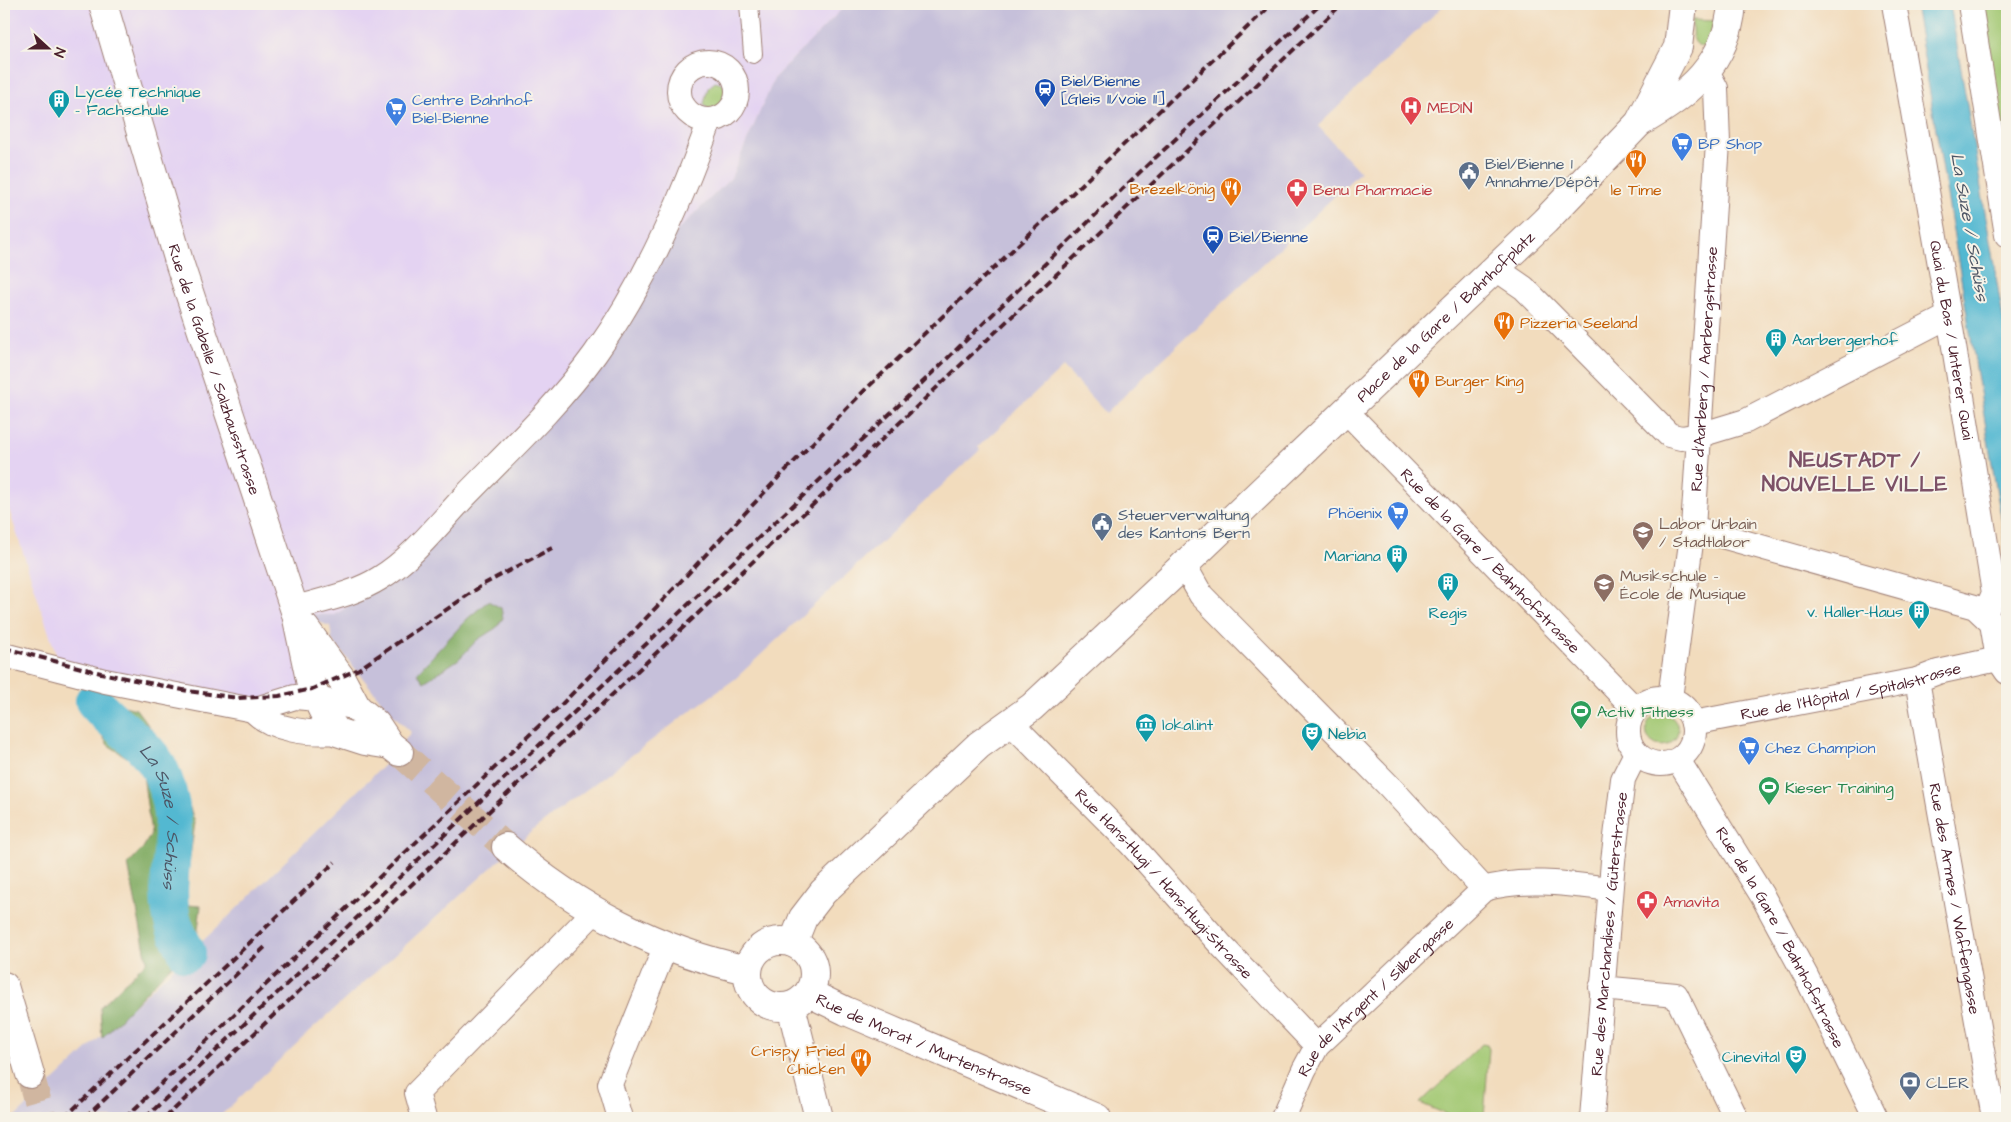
<svg xmlns="http://www.w3.org/2000/svg" width="2011" height="1122" viewBox="0 0 2011 1122" font-family="'Architects Daughter',sans-serif">
<style>
.built{fill:#e4d3f2}
.industrial{fill:#c6c0da}
.green{fill:#a2c872;stroke:#76744e}
.forest{fill:#81ac64;stroke:#666648}
.water{fill:#53b8d1;stroke:#4e6c7e}
.lines{fill:none;stroke-linecap:round;stroke-linejoin:round}
.river{stroke:#53b8d1;stroke-width:38}
.secondary-tunnel{stroke:#d0b6a0;stroke-width:28;stroke-dasharray:28 14;stroke-linecap:butt}
.primary-tunnel{stroke:#d0b6a0;stroke-width:28;stroke-dasharray:28 14;stroke-linecap:butt}
.pedestrian-casing{stroke:#9e7e74;stroke-width:20}
.minor-casing{stroke:#9e7e74;stroke-width:26}
.tertiary-casing{stroke:#9e7e74;stroke-width:30}
.secondary-casing{stroke:#9e7e74;stroke-width:30}
.primary-casing{stroke:#9e7e74;stroke-width:30}
.pedestrian{stroke:#fff;stroke-width:18}
.minor{stroke:#fff;stroke-width:24}
.tertiary{stroke:#fff;stroke-width:28}
.secondary{stroke:#fff;stroke-width:28}
.primary{stroke:#fff;stroke-width:28}
.rail{stroke:#4a1f2b;stroke-width:4;stroke-dasharray:8 4;stroke-linecap:butt}
.labels{text-anchor:middle;stroke-width:4;stroke-linejoin:round;paint-order:stroke}
.transit-label{font-size:16px;fill:#164399;stroke:#f7f3e8;text-anchor:start}
.culture-label{font-size:16px;fill:#0d838f;stroke:#f7f3e8;text-anchor:start}
.shop-label{font-size:16px;fill:#366cbe;stroke:#f7f3e8;text-anchor:start}
.health-label{font-size:16px;fill:#be3a42;stroke:#f7f3e8;text-anchor:start}
.service-label{font-size:16px;fill:#4e5e75;stroke:#f7f3e8;text-anchor:start}
.food-label{font-size:16px;fill:#c56008;stroke:#f7f3e8;text-anchor:end}
.street-label{font-size:16px;fill:#4a1f2b;stroke:#f7f3e8}
.education-label{font-size:16px;fill:#785e54;stroke:#f7f3e8;text-anchor:start}
.leisure-label{font-size:16px;fill:#27864d;stroke:#f7f3e8;text-anchor:start}
.water-label{font-size:18px;font-style:italic;fill:#4d5565;stroke:#f7f3e8}
.district-label{font-size:21px;font-weight:bold;letter-spacing:1px;fill:#7c5066;stroke:#f7f3e8}
</style>
<rect width="100%" height="100%" fill="#f7f3e8"/>
<filter id="ink" filterUnits="userSpaceOnUse"><feTurbulence type="fractalNoise" baseFrequency=".02" numOctaves="2"/><feDisplacementMap in="SourceGraphic" scale="10" xChannelSelector="R" yChannelSelector="G"/><feConvolveMatrix kernelMatrix="1 2 1 2 8 2 1 2 1" color-interpolation-filters="sRGB"/></filter>
<filter id="wash" filterUnits="userSpaceOnUse"><feTurbulence type="fractalNoise" baseFrequency=".0096" numOctaves="4" result="noise"/><feDisplacementMap in="SourceGraphic" scale="20" xChannelSelector="R" yChannelSelector="G"/><feGaussianBlur stdDeviation="1.12" result="paint"/><feColorMatrix in="noise" values="0 0 0 0 0 0 0 0 0 0 0 0 0 0 0 0 0 1.4 0 .05"/><feComposite in="paint" operator="in"/></filter>
<g filter="url(#wash)">
<rect width="100%" height="100%" fill="#f2dcbd"/>
<path class="built" d="M4,4h843l-72,73 -44,101 -60,59 -44,85 -270,278 -22,15 -38,-1 15,75 -59,21 -192,-40 -57,-176z"/>
<path class="industrial" d="M847,4h598l-127,122 42,46 -254,241 -43,-46 -85,80 2,3 -245,229 -46,33 -156,118 -225,203 -90,85h-204l211,-198 159,-155 27,-33 -20,-19 -59,-73 -2,-14 -34,-12 39,1 22,-15 139,-119 175,-244 60,-59 44,-101z"/>
<g class="green">
<path d="M1981,4h26v165z"/>
<path d="M1692,20l28,1 -13,26c-16,1 -15,-15 -15,-27z"/>
<path d="M715,82l8,2 3,8 -11,19 -7,-1 -4,-6 4,-16z"/>
<circle cx="1662" cy="730" r="16"/>
<path d="M1482,1044l5,1 2,4 -5,69h-29l-35,-15z"/>
</g>
<g class="forest">
<path d="M488,601l13,7 2,10 -7,10 -19,12 -18,19 -35,23 -7,-9 50,-54z"/>
<path d="M77,694l59,15 38,51 21,63 -7,47 -1,35 14,1 -4,31 -25,11 3,14 -73,76 -2,-31 47,-46 -19,-97 15,-16 8,-14 -9,-67 -34,-22z"/>
</g>
<path class="water" d="M1915,4h35l57,338v211z"/>
<g class="lines">
<path class="river" id="s1" d="M94,701c20,26 58,44 69,76 8,21 11,42 10,64 -2,27 -8,58 1,84 3,10 9,19 13,28"/>
</g>
</g>
<g filter="url(#ink)">
<g class="lines">
<path class="secondary-tunnel" d="M399,752l107,95"/>
<path class="primary-tunnel" d="M30,1074l12,44"/>
<g class="pedestrian-casing">
<path id="pedestrian" d="M749,4l4,50"/>
</g>
<g class="minor-casing">
<g id="minor">
<path id="s2" d="M1894,4l55,312 45,277 -9,21"/>
<path d="M1970,4l37,231"/>
<circle cx="708" cy="91" r="29"/>
<path d="M1495,268l29,20 145,147 12,3 19,-3 46,-14 203,-105"/>
<path id="s3" d="M1346,411l289,298"/>
<path d="M1693,528l282,79 17,16 6,36 9,13"/>
<path d="M1184,565l17,30 189,192 94,102"/>
<path d="M295,608c28,-8 60,-14 85,-30 32,-19 61,-57 87,-84 44,-45 91,-89 128,-140 49,-69 87,-154 115,-234"/>
<path d="M4,655l101,26 148,29 42,-13 22,2 40,9"/>
<path id="s4" d="M1917,680l77,438"/>
<circle cx="1661" cy="731" r="33"/>
<path id="s5" d="M1670,698l23,-170 25,-385 -2,-55 -9,-17"/>
<path d="M253,710c19,21 57,24 84,22"/>
<path id="s6" d="M1011,723l120,121 89,100 97,102"/>
<path id="s7" d="M1693,723l224,-43 21,-8 60,-13 9,2"/>
<path id="s8" d="M1678,760l85,137 43,79 70,142"/>
<path d="M1601,988l75,7 60,123"/>
<path d="M424,1118l-7,-25 178,-182"/>
<path d="M620,1118l-10,-34 56,-139"/>
<path id="s9" d="M1283,1118l21,-48 13,-24 167,-157c39,-12 86,-5 126,0"/>
<path id="s10" d="M1592,1118l21,-257 10,-82 13,-26"/>
</g>
</g>
<g class="tertiary-casing">
<g id="tertiary">
<path d="M1639,123c50,-28 88,-59 93,-119"/>
<path id="s11" d="M793,943l10,-25 20,-26 156,-147 53,-38 152,-142 361,-344 94,-98 39,-76 5,-43"/>
<path d="M791,1006l28,112"/>
</g>
</g>
<g class="secondary-casing">
<g id="secondary">
<path id="s12" d="M103,4l77,261 116,349 16,75 14,28 11,15 28,9 25,4"/>
<path d="M305,628l36,50 16,30 19,16 14,21 9,7"/>
<path d="M506,847c69,60 152,104 242,123"/>
<circle cx="781" cy="974" r="33"/>
<path id="s13" d="M809,993l37,18 251,107"/>
</g>
</g>
<g class="primary-casing">
<path id="primary" d="M4,986l26,88"/>
</g>
<use href="#pedestrian" class="pedestrian"/>
<use href="#minor" class="minor"/>
<use href="#tertiary" class="tertiary"/>
<use href="#secondary" class="secondary"/>
<use href="#primary" class="primary"/>
<g class="rail">
<path d="M4,648l97,25 87,18 50,7 41,-2 33,-7 47,-20 125,-85 68,-36"/>
<path d="M64,1118l271,-256"/>
<path d="M85,1118l180,-171"/>
<path d="M125,1118l437,-414 71,-72 146,-155 86,-87 407,-386"/>
<path d="M145,1118l753,-712 242,-234 181,-168"/>
<path d="M165,1118l1177,-1114"/>
</g>
</g>
</g>
<defs>
<g id="station-pin" transform="scale(1.125)"><path d="M0 17L-7.5 6A9.5 9.5 0 1 1 7.5 6Z" fill="#1a4fb4" stroke="#f7f3e8"/><path d="M-3-6H3Q5-6 5-4V2Q5 4 3 4L4.5 6H3L1.5 4h-3L-3 6H-4.5L-3 4Q-5 4-5 2V-4Q-5-6-3-6ZM-3.5-4v3h7v-3ZM-3.5 1v1.5H-2V1ZM2 1v1.5H3.5V1Z" fill="#fff"/></g>
<g id="building-pin" transform="scale(1.125)"><path d="M0 17L-7.5 6A9.5 9.5 0 1 1 7.5 6Z" fill="#0f9aa8" stroke="#f7f3e8"/><path d="M-4-6H4V6H1V3H-1V6H-4ZM-2.5-4.3h1.7v1.8h-1.7ZM.8-4.3h1.7v1.8H.8ZM-2.5-1h1.7V.8h-1.7ZM.8-1h1.7V.8H.8Z" fill="#fff"/></g>
<g id="hospital-pin" transform="scale(1.125)"><path d="M0 17L-7.5 6A9.5 9.5 0 1 1 7.5 6Z" fill="#e0444e" stroke="#f7f3e8"/><path d="M-5-5h3v3.5h4V-5h3V5h-3V1.5h-4V5h-3Z" fill="#fff"/></g>
<g id="supermarket-pin" transform="scale(1.125)"><path d="M0 17L-7.5 6A9.5 9.5 0 1 1 7.5 6Z" fill="#3f7fe0" stroke="#f7f3e8"/><path d="M-6-5.5h2.5l.6 2H6L4.5 2H-2.5L-4.4-4H-6ZM-1.5 3.2a1.3 1.3 0 1 0 .1 0ZM3 3.2a1.3 1.3 0 1 0 .1 0Z" fill="#fff"/></g>
<g id="restaurant-pin" transform="scale(1.125)"><path d="M0 17L-7.5 6A9.5 9.5 0 1 1 7.5 6Z" fill="#e8710a" stroke="#f7f3e8"/><path d="M-5-6h1v4h1v-4h1v4h1v-4h1v5L-1.5 .5V6h-2V.5L-5-1ZM5-6V6H3V1.5H1.5Q1.5-4 5-6Z" fill="#fff"/></g>
<g id="civic-pin" transform="scale(1.125)"><path d="M0 17L-7.5 6A9.5 9.5 0 1 1 7.5 6Z" fill="#5c6f8a" stroke="#f7f3e8"/><path d="M-.6-6.5H3V-4.5H.6V-3L4-1V1h2V6H-6V1h2V-1L-.6-3ZM-1.2 2.5V6h2.4V2.5Z" fill="#fff"/></g>
<g id="pharmacy-pin" transform="scale(1.125)"><path d="M0 17L-7.5 6A9.5 9.5 0 1 1 7.5 6Z" fill="#e0444e" stroke="#f7f3e8"/><path d="M-2-6h4v4h4v4h-4v4h-4v-4h-4v-4h4Z" fill="#fff"/></g>
<g id="university-pin" transform="scale(1.125)"><path d="M0 17L-7.5 6A9.5 9.5 0 1 1 7.5 6Z" fill="#8d6e63" stroke="#f7f3e8"/><path d="M0-5L7-2L0 1L-7-2ZM-4 1L0 2.5L4 1V4Q0 6-4 4Z" fill="#fff"/></g>
<g id="school-pin" transform="scale(1.125)"><path d="M0 17L-7.5 6A9.5 9.5 0 1 1 7.5 6Z" fill="#8d6e63" stroke="#f7f3e8"/><path d="M0-5L7-2L0 1L-7-2ZM-4 1L0 2.5L4 1V4Q0 6-4 4Z" fill="#fff"/></g>
<g id="stadium-pin" transform="scale(1.125)"><path d="M0 17L-7.5 6A9.5 9.5 0 1 1 7.5 6Z" fill="#2e9e5b" stroke="#f7f3e8"/><path d="M0-5a6.5 5 0 1 0 0 10a6.5 5 0 1 0 0-10ZM-3.5-1.8h7v3.6h-7Z" fill="#fff"/></g>
<g id="museum-pin" transform="scale(1.125)"><path d="M0 17L-7.5 6A9.5 9.5 0 1 1 7.5 6Z" fill="#0f9aa8" stroke="#f7f3e8"/><path d="M0-6L6-3V-2H-6V-3ZM-5-1h2V3h-2ZM-1-1h2V3h-2ZM3-1h2V3H3ZM-6 4H6V6H-6Z" fill="#fff"/></g>
<g id="theatre-pin" transform="scale(1.125)"><path d="M0 17L-7.5 6A9.5 9.5 0 1 1 7.5 6Z" fill="#0f9aa8" stroke="#f7f3e8"/><path d="M-5-5.5Q0-4 5-5.5V0Q5 5 0 6Q-5 5-5 0ZM-3.3-2.5H-1v1.5H-3.3ZM1-2.5H3.3v1.5H1ZM-2.8 1Q0 5.5 2.8 1Z" fill="#fff"/></g>
<g id="bank-pin" transform="scale(1.125)"><path d="M0 17L-7.5 6A9.5 9.5 0 1 1 7.5 6Z" fill="#5c6f8a" stroke="#f7f3e8"/><path d="M-6-4H6V4H-6ZM0-2.3a2.3 2.3 0 1 0 0 4.6a2.3 2.3 0 1 0 0-4.6Z" fill="#fff"/></g>
</defs>
<g fill-rule="evenodd">
<use href="#station-pin" x="1045" y="89"/>
<use href="#building-pin" x="59" y="100"/>
<use href="#hospital-pin" x="1411" y="107"/>
<use href="#supermarket-pin" x="396" y="108"/>
<use href="#supermarket-pin" x="1682" y="143"/>
<use href="#restaurant-pin" x="1636" y="160"/>
<use href="#civic-pin" x="1469" y="172"/>
<use href="#restaurant-pin" x="1231" y="188"/>
<use href="#pharmacy-pin" x="1297" y="189"/>
<use href="#station-pin" x="1213" y="236"/>
<use href="#restaurant-pin" x="1504" y="322"/>
<use href="#building-pin" x="1776" y="339"/>
<use href="#restaurant-pin" x="1419" y="380"/>
<use href="#supermarket-pin" x="1398" y="512"/>
<use href="#civic-pin" x="1102" y="523"/>
<use href="#university-pin" x="1643" y="532"/>
<use href="#building-pin" x="1397" y="555"/>
<use href="#building-pin" x="1448" y="583"/>
<use href="#school-pin" x="1604" y="584"/>
<use href="#building-pin" x="1919" y="611"/>
<use href="#stadium-pin" x="1581" y="711"/>
<use href="#museum-pin" x="1146" y="724"/>
<use href="#theatre-pin" x="1312" y="733"/>
<use href="#supermarket-pin" x="1749" y="747"/>
<use href="#stadium-pin" x="1769" y="787"/>
<use href="#pharmacy-pin" x="1647" y="901"/>
<use href="#theatre-pin" x="1796" y="1056"/>
<use href="#restaurant-pin" x="861" y="1059"/>
<use href="#bank-pin" x="1910" y="1082"/>
</g>
<g class="labels">
<g class="transit-label">
<text x="1061" y="86">Biel/Bienne<tspan x="1061" dy="18">[Gleis 11/voie 11]</tspan></text>
<text x="1229" y="242">Biel/Bienne</text>
</g>
<g class="culture-label">
<text x="75" y="97">Lycée Technique<tspan x="75" dy="18">- Fachschule</tspan></text>
<text x="1792" y="345">Aarbergerhof</text>
<text x="1381" y="561" text-anchor="end">Mariana</text>
<text x="1903" y="617" text-anchor="end">v. Haller-Haus</text>
<text x="1448" y="618" text-anchor="middle">Regis</text>
<text x="1162" y="730">lokal.int</text>
<text x="1328" y="739">Nebia</text>
<text x="1780" y="1062" text-anchor="end">Cinevital</text>
</g>
<g class="shop-label">
<text x="412" y="105">Centre Bahnhof<tspan x="412" dy="18">Biel-Bienne</tspan></text>
<text x="1698" y="149">BP Shop</text>
<text x="1382" y="518" text-anchor="end">Phöenix</text>
<text x="1765" y="753">Chez Champion</text>
</g>
<g class="health-label">
<text x="1427" y="113">MEDIN</text>
<text x="1313" y="195">Benu Pharmacie</text>
<text x="1663" y="907">Amavita</text>
</g>
<g class="service-label">
<text x="1485" y="169">Biel/Bienne 1<tspan x="1485" dy="18">Annahme/Dépôt</tspan></text>
<text x="1118" y="520">Steuerverwaltung<tspan x="1118" dy="18">des Kantons Bern</tspan></text>
<text x="1926" y="1088">CLER</text>
</g>
<g class="food-label">
<text x="1215" y="194">Brezelkönig</text>
<text x="1636" y="195" text-anchor="middle">le Time</text>
<text x="1520" y="328" text-anchor="start">Pizzeria Seeland</text>
<text x="1435" y="386" text-anchor="start">Burger King</text>
<text x="845" y="1056">Crispy Fried<tspan x="845" dy="18">Chicken</tspan></text>
</g>
<g class="street-label">
<text dy="6" stroke="none"><textPath href="#s11" startOffset="908">Place de la Gare / Bahnhofplatz</textPath></text>
<text dy="6" stroke="none"><textPath href="#s2" startOffset="341">Quai du Bas / Unterer Quai</textPath></text>
<text dy="6" stroke="none"><textPath href="#s5" startOffset="331">Rue d'Aarberg / Aarbergstrasse</textPath></text>
<text dy="6" stroke="none"><textPath href="#s12" startOffset="382">Rue de la Gabelle / Salzhausstrasse</textPath></text>
<text dy="6" stroke="none"><textPath href="#s3" startOffset="208">Rue de la Gare / Bahnhofstrasse</textPath></text>
<text dy="6" stroke="none"><textPath href="#s7" startOffset="161">Rue de l'Hôpital / Spitalstrasse</textPath></text>
<text dy="6" stroke="none"><textPath href="#s6" startOffset="222">Rue Hans-Hugi / Hans-Hugi-Strasse</textPath></text>
<text dy="6" stroke="none"><textPath href="#s4" startOffset="222">Rue des Armes / Waffengasse</textPath></text>
<text dy="6" stroke="none"><textPath href="#s10" startOffset="185">Rue des Marchandises / Güterstrasse</textPath></text>
<text dy="6" stroke="none"><textPath href="#s8" startOffset="205">Rue de la Gare / Bahnhofstrasse</textPath></text>
<text dy="6" stroke="none"><textPath href="#s9" startOffset="155">Rue de l'Argent / Silbergasse</textPath></text>
<text dy="6" stroke="none"><textPath href="#s13" startOffset="126">Rue de Morat / Murtenstrasse</textPath></text>
</g>
<g class="education-label">
<text x="1659" y="529">Labor Urbain<tspan x="1659" dy="18">/ Stadtlabor</tspan></text>
<text x="1620" y="581">Musikschule -<tspan x="1620" dy="18">École de Musique</tspan></text>
</g>
<g class="leisure-label">
<text x="1597" y="717">Activ Fitness</text>
<text x="1785" y="793">Kieser Training</text>
</g>
<g class="water-label">
<text transform="translate(1970 227) rotate(80)" y="6">La Suze / Schüss</text>
<text dy="6" stroke="none"><textPath href="#s1" startOffset="142">La Suze / Schüss</textPath></text>
</g>
<g class="district-label">
<text x="1855" y="467">NEUSTADT /<tspan x="1855" dy="24">NOUVELLE VILLE</tspan></text>
</g>
</g>
<rect width="2011" height="1122" fill="none" stroke="#f7f3e8" stroke-width="20"/>
<g transform="translate(48 48) rotate(111)" stroke="#f7f3e8" stroke-width="4" paint-order="stroke">
<path d="M0-4L9 19L0 12L-9 19Z" fill="#4a1f2b"/>
<text y="-8" font-size="14" font-weight="bold" text-anchor="middle" fill="#4a1f2b">N</text>
</g>
</svg>
